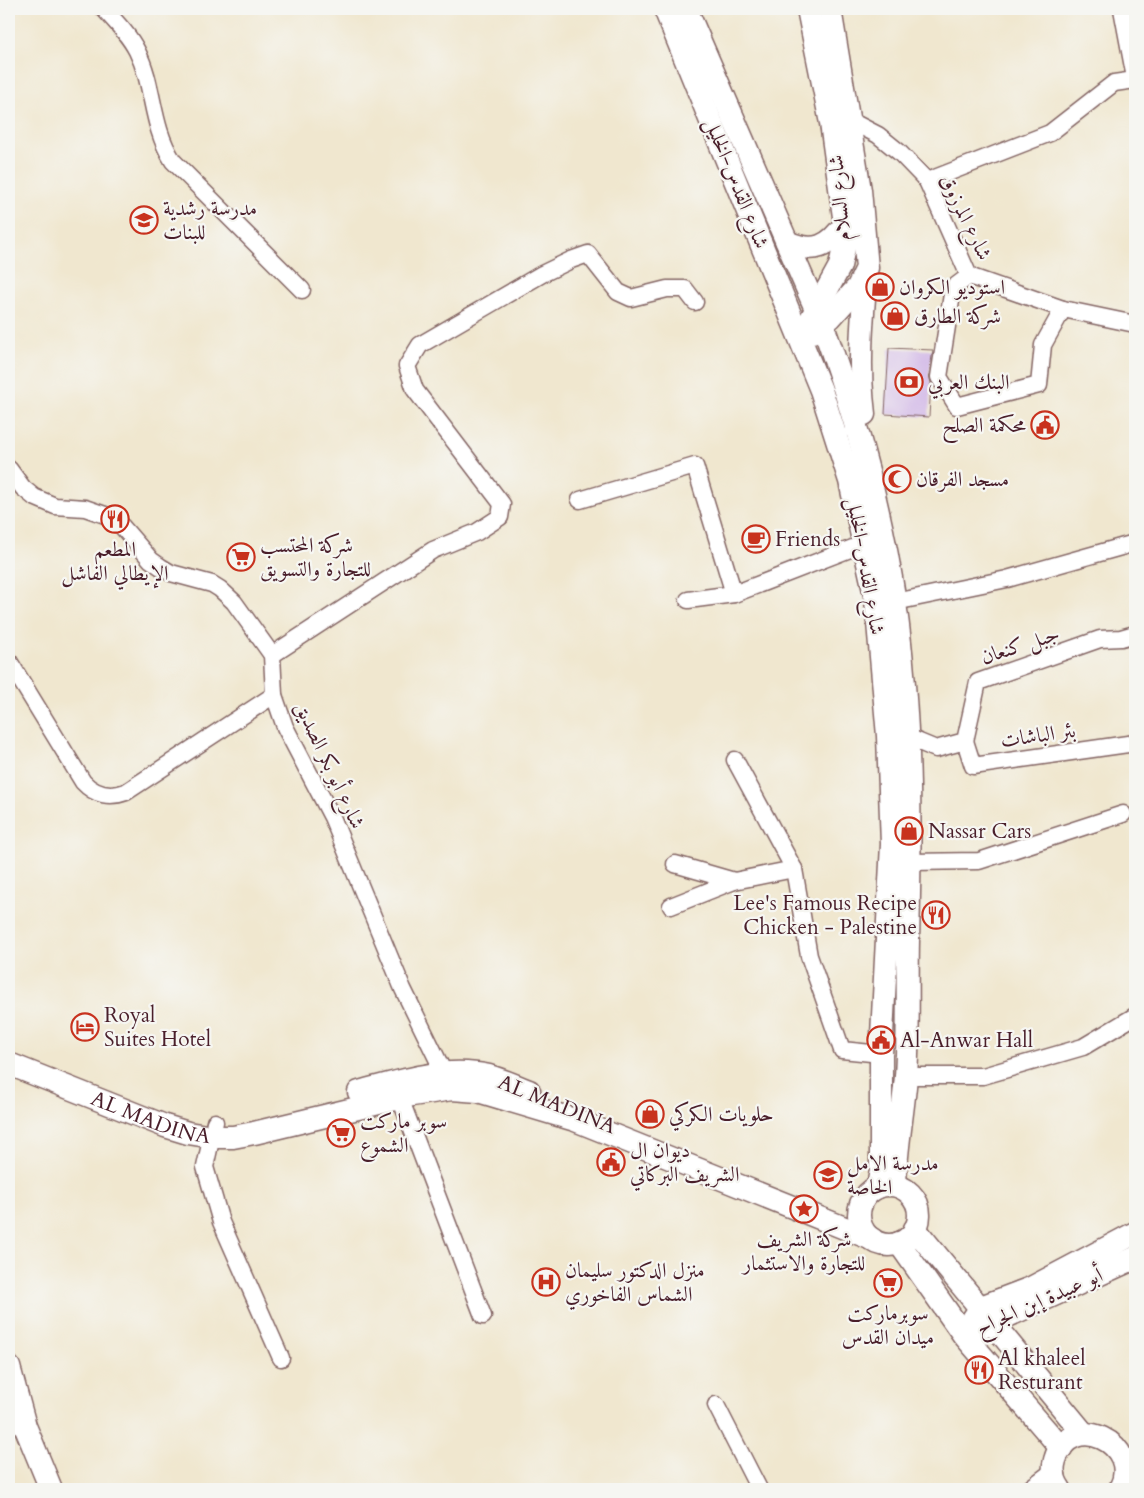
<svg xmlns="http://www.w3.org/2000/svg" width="1144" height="1498" viewBox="0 0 1144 1498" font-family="Cardo,Amiri,serif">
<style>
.building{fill:#ceb1e6}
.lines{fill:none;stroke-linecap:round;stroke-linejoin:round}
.street-casing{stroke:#846564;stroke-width:19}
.secondary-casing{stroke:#846564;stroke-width:25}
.street{stroke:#fff;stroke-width:16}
.secondary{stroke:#fff;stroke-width:22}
.labels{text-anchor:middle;stroke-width:4.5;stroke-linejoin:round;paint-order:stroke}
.street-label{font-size:21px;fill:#4a1f2b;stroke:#f6f6f2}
.poi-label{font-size:21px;fill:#4a1f2b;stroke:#f6f6f2;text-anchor:start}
</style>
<rect width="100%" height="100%" fill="#f6f6f2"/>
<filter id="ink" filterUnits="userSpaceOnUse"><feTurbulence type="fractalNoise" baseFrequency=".02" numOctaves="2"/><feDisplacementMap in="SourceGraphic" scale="10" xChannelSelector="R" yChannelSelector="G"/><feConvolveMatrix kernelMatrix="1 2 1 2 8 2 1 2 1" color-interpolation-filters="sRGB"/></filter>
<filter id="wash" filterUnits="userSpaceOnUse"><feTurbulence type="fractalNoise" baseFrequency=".0096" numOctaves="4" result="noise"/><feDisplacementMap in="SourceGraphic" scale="20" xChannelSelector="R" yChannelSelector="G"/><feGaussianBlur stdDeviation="1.12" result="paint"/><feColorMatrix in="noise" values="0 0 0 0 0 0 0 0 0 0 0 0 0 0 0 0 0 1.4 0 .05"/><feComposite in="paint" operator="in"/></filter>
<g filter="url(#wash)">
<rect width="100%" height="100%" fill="#f0e7cf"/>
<g id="blocks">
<path class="building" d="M889,348l44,2 -4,25 2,8 -2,34 -44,-3z"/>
</g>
</g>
<g filter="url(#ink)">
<use href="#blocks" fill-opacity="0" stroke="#846564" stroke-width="1"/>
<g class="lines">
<g class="street-casing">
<g id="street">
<path d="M104,9c12,13 25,26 33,42 18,36 13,73 36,110l129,129"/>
<path d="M1122,9l13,69"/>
<path d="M841,121l8,-1 29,15 21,17 28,29 42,95 94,33 72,15"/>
<path d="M927,181l123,-48 64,-50 21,-3"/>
<path d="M969,276l-16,12 -14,89 18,29 82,-21 4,-40 20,-36"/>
<path d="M9,469l14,19 11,9 21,9 30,2 26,9 8,6 32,37 10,7 10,6 41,11 8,5 14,13 38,53 2,40 11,32 47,90 71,172 45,92"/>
<path d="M580,500l115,-34 39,128 129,-50"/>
<path d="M688,600l46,-6"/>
<path d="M895,602l112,-23 128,-36"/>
<path d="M272,655l161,-105 44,-18 23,-15 2,-13 -87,-114 -8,-24 13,-21 122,-71 29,-14 17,-6 30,38 13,6 36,-9h18l10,13"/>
<path d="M9,661l74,121c12,13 27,16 43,10l148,-97"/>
<path d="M907,737l29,12 29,-8 13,-59 122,-43 21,-1 14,-4"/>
<path d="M965,741l8,25 162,-23"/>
<path d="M910,862l69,-1 144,-47"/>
<path d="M675,864l59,17"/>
<path d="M794,869l15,87 33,94 39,4"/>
<path d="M671,906l63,-25 60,-12 -59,-109"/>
<path d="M906,1076h77l100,-29 52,-31"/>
<path d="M400,1098l83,218"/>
<path d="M215,1122l-10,45 16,55 60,136"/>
<path d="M716,1405l43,84"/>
</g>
</g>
<g class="secondary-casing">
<g id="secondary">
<path d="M665,9l156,381 29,91 26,119 12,136 4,108 -11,210v116l-3,17"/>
<path d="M686,9l136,314c33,91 59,185 73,280 16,111 16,225 13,337 -1,45 1,91 -2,136 -3,37 -10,73 -11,109"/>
<path d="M808,9l23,114 14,101v19l-5,23 -28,51"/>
<path d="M787,242c27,12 42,5 58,-18"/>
<path d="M812,332l19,-15 27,-30 9,-19 -7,-78 -30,-181"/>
<path d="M864,414c-6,-47 -2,-93 2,-140"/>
<path id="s1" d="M9,1064l156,62 23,7 25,4h20l21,-4 158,-38 40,-6 26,2 97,29 297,119"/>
<path d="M359,1092c41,-11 87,-26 130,-16 14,4 27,10 40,15"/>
<circle cx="889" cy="1215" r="30"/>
<path d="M915,1229l169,205"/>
<path d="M899,1243l64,91 98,114"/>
<path d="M973,1319l8,-12 50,-19 104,-55"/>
<path d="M981,1328l154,-70"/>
<path d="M9,1367l16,59 26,63"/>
<path d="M1034,1489l20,-15"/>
<path d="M1060,1489c-6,-8 -8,-19 -5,-29 15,-52 89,-16 65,29"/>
</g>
</g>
<use href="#street" class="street"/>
<use href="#secondary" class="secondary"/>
</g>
</g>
<defs>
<g id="school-ring" transform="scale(1.4375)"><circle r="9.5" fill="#f6f6f2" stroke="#c8321e" stroke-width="1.5"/><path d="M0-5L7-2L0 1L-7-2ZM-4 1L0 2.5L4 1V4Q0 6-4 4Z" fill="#c8321e"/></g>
<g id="shop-ring" transform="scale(1.4375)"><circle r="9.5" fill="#f6f6f2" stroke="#c8321e" stroke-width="1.5"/><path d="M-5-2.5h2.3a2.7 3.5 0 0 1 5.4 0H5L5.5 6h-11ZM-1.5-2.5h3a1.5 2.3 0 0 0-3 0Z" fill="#c8321e"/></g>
<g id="bank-ring" transform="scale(1.4375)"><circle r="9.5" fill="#f6f6f2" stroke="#c8321e" stroke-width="1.5"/><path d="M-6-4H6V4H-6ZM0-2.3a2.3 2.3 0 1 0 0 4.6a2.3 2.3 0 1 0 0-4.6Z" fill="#c8321e"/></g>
<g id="civic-ring" transform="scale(1.4375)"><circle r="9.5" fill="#f6f6f2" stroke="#c8321e" stroke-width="1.5"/><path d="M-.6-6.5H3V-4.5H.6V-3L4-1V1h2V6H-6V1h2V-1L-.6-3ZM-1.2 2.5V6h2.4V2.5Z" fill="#c8321e"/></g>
<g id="mosque-ring" transform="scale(1.4375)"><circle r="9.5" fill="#f6f6f2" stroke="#c8321e" stroke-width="1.5"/><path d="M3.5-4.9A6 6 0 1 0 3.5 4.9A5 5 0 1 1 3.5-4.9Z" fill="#c8321e"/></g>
<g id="restaurant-ring" transform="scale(1.4375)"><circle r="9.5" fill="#f6f6f2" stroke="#c8321e" stroke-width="1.5"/><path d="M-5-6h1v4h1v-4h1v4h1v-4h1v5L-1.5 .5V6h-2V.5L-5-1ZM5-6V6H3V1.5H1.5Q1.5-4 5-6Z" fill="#c8321e"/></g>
<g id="cafe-ring" transform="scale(1.4375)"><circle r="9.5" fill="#f6f6f2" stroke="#c8321e" stroke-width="1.5"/><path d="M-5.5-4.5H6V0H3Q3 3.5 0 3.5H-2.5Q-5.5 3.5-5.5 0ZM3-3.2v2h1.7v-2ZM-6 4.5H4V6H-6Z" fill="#c8321e"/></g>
<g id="supermarket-ring" transform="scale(1.4375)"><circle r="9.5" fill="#f6f6f2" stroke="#c8321e" stroke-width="1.5"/><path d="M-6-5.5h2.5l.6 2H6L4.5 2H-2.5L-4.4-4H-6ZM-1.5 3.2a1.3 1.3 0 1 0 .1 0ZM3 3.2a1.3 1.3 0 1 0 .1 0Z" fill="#c8321e"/></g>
<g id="hotel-ring" transform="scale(1.4375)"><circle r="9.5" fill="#f6f6f2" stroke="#c8321e" stroke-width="1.5"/><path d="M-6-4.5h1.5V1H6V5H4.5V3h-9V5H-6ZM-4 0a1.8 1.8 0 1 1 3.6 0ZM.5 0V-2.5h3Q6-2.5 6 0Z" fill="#c8321e"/></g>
<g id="sight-ring" transform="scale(1.4375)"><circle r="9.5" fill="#f6f6f2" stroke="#c8321e" stroke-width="1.5"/><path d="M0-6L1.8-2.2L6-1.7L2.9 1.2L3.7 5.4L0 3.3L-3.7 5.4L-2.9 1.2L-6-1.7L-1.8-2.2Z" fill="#c8321e"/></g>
<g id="hospital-ring" transform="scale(1.4375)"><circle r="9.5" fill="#f6f6f2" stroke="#c8321e" stroke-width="1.5"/><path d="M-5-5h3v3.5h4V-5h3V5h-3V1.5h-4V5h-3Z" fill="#c8321e"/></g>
</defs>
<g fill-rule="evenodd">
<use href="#school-ring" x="144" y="220"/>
<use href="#shop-ring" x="880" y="287"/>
<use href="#shop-ring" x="895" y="316"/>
<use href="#bank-ring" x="909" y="382"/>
<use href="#civic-ring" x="1045" y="425"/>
<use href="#mosque-ring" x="897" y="479"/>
<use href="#restaurant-ring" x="115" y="519"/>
<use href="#cafe-ring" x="756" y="539"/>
<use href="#supermarket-ring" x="241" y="557"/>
<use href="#shop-ring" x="909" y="831"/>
<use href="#restaurant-ring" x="936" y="915"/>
<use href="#hotel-ring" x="85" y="1027"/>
<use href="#civic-ring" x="881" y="1040"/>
<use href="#shop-ring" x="650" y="1114"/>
<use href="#supermarket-ring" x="341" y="1133"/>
<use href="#civic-ring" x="611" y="1162"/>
<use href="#school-ring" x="828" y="1175"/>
<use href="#sight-ring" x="804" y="1209"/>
<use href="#hospital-ring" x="546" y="1282"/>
<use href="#supermarket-ring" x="888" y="1283"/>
<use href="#restaurant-ring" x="979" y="1370"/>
</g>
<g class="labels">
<g class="street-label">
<text transform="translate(737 183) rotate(68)" y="7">شارع القدس-الخليل</text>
<text transform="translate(839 198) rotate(-95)" y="7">شارع السلام</text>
<text transform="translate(966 217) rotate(64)" y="7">شارع المرزوق</text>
<text transform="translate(866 566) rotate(80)" y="7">شارع القدس-الخليل</text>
<text transform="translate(1020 645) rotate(-18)" y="7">جبل كنعان</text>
<text transform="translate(1038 735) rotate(-8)" y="7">بئر الباشات</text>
<text transform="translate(330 765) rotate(65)" y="7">شارع أبو بكر الصديق</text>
<text transform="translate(557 1104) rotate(22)" y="7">AL MADINA</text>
<text dy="7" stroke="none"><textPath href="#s1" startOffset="152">AL MADINA</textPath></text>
<text transform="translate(1039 1301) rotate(-24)" y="7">أبو عبيدة إبن الجراح</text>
</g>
<g class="poi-label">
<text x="163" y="215">مدرسة رشدية<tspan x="163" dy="24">للبنات</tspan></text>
<text x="899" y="294">استوديو الكروان</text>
<text x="914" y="323">شركة الطارق</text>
<text x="928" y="389">البنك العربي</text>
<text x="1026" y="432" text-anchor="end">محكمة الصلح</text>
<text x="916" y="486">مسجد الفرقان</text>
<text x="775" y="546">Friends</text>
<text x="260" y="552">شركة المحتسب<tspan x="260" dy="24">للتجارة والتسويق</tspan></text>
<text x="115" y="556" text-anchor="middle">المطعم<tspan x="115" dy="24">الإيطالي الفاشل</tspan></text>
<text x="928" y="838">Nassar Cars</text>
<text x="917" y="910" text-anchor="end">Lee's Famous Recipe<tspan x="917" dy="24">Chicken - Palestine</tspan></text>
<text x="104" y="1022">Royal<tspan x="104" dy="24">Suites Hotel</tspan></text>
<text x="900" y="1047">Al-Anwar Hall</text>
<text x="669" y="1121">حلويات الكركي</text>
<text x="360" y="1128">سوبر ماركت<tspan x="360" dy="24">الشموع</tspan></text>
<text x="630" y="1157">ديوان ال<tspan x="630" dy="24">الشريف البركاتي</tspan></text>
<text x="847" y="1170">مدرسة الامل<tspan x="847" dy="24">الخاصة</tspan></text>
<text x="804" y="1246" text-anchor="middle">شركة الشريف<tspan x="804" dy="24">للتجارة والاستثمار</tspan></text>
<text x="565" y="1277">منزل الدكتور سليمان<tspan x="565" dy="24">الشماس الفاخوري</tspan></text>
<text x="888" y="1320" text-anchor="middle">سوبرماركت<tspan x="888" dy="24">ميدان القدس</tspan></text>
<text x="998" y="1365">Al khaleel<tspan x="998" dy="24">Resturant</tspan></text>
</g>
</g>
<rect width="1144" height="1498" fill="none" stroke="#f6f6f2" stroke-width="30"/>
</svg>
